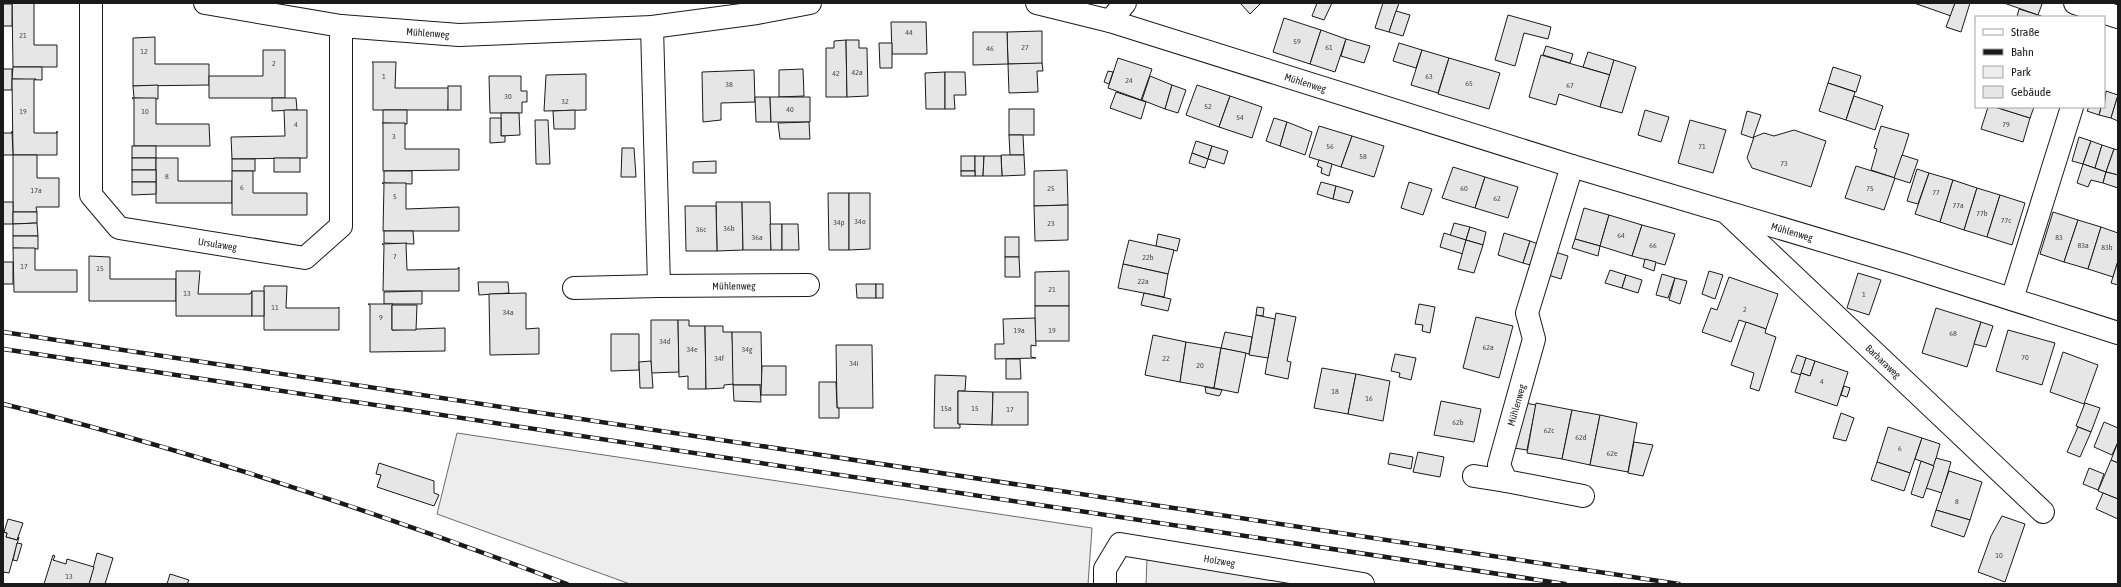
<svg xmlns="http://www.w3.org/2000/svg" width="2121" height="587" viewBox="0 0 2121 587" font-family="'Asap Condensed',sans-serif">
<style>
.green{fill:#ededed;stroke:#6a6a6a}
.building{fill:#e6e6e6;stroke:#1a1a1a}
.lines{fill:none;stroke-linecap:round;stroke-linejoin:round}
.minor-casing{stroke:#1a1a1a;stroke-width:24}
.minor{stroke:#fff;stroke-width:22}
.rail-casing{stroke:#1a1a1a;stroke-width:4.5}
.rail{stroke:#fff;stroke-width:3;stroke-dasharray:9;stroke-linecap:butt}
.labels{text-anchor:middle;stroke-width:3;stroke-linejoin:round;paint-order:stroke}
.number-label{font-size:8px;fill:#4d4d4d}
.street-label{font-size:10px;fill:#1a1a1a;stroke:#fff}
</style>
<rect width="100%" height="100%" fill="#fff"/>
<g class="green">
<path d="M457,433l635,95 -4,56h-458l-193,-70z"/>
<path d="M1147,559l154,25h-155z"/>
</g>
<g class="building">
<path d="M12,3h22v42h23v22h-44z"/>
<path d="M1240,3h20v1l-10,10z"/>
<path d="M1317,3h15l-8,17 -12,-4z"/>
<path d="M1383,3h16l-10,29 -14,-4z"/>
<path d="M1914,3h41l-4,13z"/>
<path d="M1955,3h15l-9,29 -15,-5z"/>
<path d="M2004,3h35l3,1 -4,11z"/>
<rect x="3" y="4" width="9" height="22"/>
<path d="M2019,9l19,6 6,2h-27z"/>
<path d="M1396,11l14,4 -7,21 -14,-4z"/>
<path d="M1508,15l43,12 -3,12 -24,-6 -9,33 -20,-6z"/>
<path d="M1284,18l37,12 -11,34 -37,-12z"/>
<path d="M891,22h35l1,32h-35z"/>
<path d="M1321,30l25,9 -11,33 -25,-8z"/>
<path d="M1042,31v33h-34l-1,-32z"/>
<path d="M973,32h34l1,32 -35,1z"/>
<path d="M155,37v27h54v21l-76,1v-48z"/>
<path d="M1346,39l24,7 -6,17 -23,-7z"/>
<path d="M846,40l1,57h-21v-49h8v-7z"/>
<path d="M846,40h13v8h8l1,48 -21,1z"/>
<path d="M879,43h13v25h-12z"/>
<path d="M1399,43l23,7 -6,18 -23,-7z"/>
<path d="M1546,46l27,8 -3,9 -27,-8z"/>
<path d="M263,50h22v48h-76v-22h54z"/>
<path d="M1422,50l27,8 -11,35 -27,-8z"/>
<path d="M1588,52l26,8 -4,15 -27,-8z"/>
<path d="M1541,55l69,20 -10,32 -41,-13 -3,11 -27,-8z"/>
<path d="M1118,58l34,11 -11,31 -33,-12z"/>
<path d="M1449,58l51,15 -11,36 -51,-15z"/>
<path d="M1614,60l22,7 -14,46 -22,-6z"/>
<path d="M372,62h24l-1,26h54l-1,22h-75v-47z"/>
<path d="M1042,63l1,8h-6l1,21 -29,1 -1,-29z"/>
<path d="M13,67h29v13l-30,-1z"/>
<path d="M1833,67l28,9 -5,16 -28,-9z"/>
<rect x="3" y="69" width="9" height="21"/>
<path d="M803,69l1,27 -25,1v-27z"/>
<path d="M754,70l1,32 -34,1v17l-18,2 -1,-50z"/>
<path d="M1108,71l5,1 -4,12 -5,-2z"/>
<path d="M945,72v37h-19l-1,-36z"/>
<path d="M945,72h20l1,23h-12l1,14h-10z"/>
<path d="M586,74v36l-42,1 2,-36z"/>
<path d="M489,76h32v15h6v11h-5v11h-32z"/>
<path d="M1150,76l22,9 -7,24 -23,-9z"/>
<path d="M12,79h24l-2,1v53h23v-2v24h-44z"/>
<path d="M1828,83l27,9 -9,28 -27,-9z"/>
<path d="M158,85v14l-24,-1 -1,-12z"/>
<path d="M1172,85l14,5 -8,23 -13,-4z"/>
<path d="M1197,85l33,11 -11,31 -33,-12z"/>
<rect x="448" y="86" width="13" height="24"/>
<path d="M2106,91l12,4 -7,23 -12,-3 2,-8h3z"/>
<path d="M1116,92l30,10 -5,17 -31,-11z"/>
<path d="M2118,95v26l-7,-3z"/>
<path d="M1230,96l32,11 -10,31 -33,-11z"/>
<path d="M1854,96l29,10 -8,24 -29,-10z"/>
<path d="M755,97h15l1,25h-15z"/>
<path d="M770,97h40v25h-39z"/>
<path d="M132,98h24v26h53l1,22h-76v-47z"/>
<path d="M272,98h24l1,12 -25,1z"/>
<path d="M1988,107h7l35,11 -7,24 -42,-13z"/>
<path d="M1995,107h39l-4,11z"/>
<path d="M2089,107h12l-2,8 -12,-4z"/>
<rect x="1009" y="109" width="25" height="26"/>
<path d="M284,110h23v48l-75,1 -1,-22 54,-1z"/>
<path d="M383,110h24v14l-24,-1z"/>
<path d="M575,110v19h-21l-1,-18z"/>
<path d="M1645,110l24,7 -8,25 -23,-7z"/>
<path d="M1747,111l14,4 -8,23 -12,-4z"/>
<path d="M501,113h18l1,22 -19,1z"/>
<path d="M490,118h11v18h4v6l-15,1z"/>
<path d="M1274,118l13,4 -7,24 -14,-5z"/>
<path d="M535,120h13l2,44h-14z"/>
<path d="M1690,120l36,10 -13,43 -35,-10z"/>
<path d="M809,122l1,17h-30l-2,-16z"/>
<path d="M1287,122l25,10 -7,23 -25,-9z"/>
<path d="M382,123h23v26h54v21l-76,1v-47z"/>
<path d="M1319,126l33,10 -11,31 -32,-10z"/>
<path d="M1881,126l28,8 -14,44 -24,-8 6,-21 -3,-1z"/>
<path d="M1794,130l32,11 -15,46 -59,-19 -5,-10 7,-21 10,-4 10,3z"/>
<path d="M12,131l1,24h-10v-22h9z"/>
<path d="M1009,135h14l1,20h-14z"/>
<path d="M1352,136l32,10 -10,31 -33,-10z"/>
<path d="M2079,137l12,4 -8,23 -11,-3z"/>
<path d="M1196,141l16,5 -4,13 -16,-6z"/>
<path d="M2091,141l11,4 -7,23 -12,-4z"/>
<path d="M2102,145l12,4 -8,23 -11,-4z"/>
<rect x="132" y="146" width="24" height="12"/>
<path d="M1212,146l16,5 -4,13 -16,-5z"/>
<path d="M622,148h12l2,29h-15z"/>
<path d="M2114,149l4,1v25l-12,-3z"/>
<path d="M1192,153l16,6 -3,9 -16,-5z"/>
<path d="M13,155h24v23h22v29h-23l1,5h-24z"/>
<path d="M1001,155h23l1,20 -23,1z"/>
<path d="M1902,155l16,5 -8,23 -16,-5z"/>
<rect x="961" y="156" width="14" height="15"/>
<path d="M975,156h9l-1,20h-8z"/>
<path d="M984,156h17l1,20h-19z"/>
<rect x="132" y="158" width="24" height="12"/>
<path d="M156,158h22v23h54v22h-76z"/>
<rect x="274" y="158" width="26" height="14"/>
<rect x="232" y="159" width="23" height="12"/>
<path d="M1319,160l13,4 -3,12 -8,-3 1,-5 -5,-2z"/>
<path d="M716,161v12h-23v-11z"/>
<path d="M2083,164l23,8 -3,11 -12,-3 -3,7 -11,-4z"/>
<path d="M1856,166l39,12 -11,32 -39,-12z"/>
<path d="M1453,167l32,10 -10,31 -33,-10z"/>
<path d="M1917,169l12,4 -11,31 -11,-3z"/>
<rect x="132" y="170" width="24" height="12"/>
<path d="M1067,170l1,35 -34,1v-35z"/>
<path d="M232,171h21v22h54v22h-75z"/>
<path d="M384,171h28v13l-28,-1z"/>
<rect x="961" y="171" width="14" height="5"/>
<path d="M2106,172l12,3v13l-15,-5z"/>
<path d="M1929,173l24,7 -13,42 -25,-8z"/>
<path d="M1485,177l33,10 -10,31 -33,-10z"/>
<path d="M1953,180l24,8 -13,42 -24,-8z"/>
<path d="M132,182h24v12l-24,1z"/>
<path d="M1321,182l15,4 -3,13 -16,-5z"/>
<path d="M1409,182l23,7 -9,26 -22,-7z"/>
<path d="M382,183h24v26l53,-2v24h-76l1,-47z"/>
<path d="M1336,186l17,5 -4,12 -16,-4z"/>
<path d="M1977,188l23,7 -13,42 -23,-7z"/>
<path d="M828,193h21v57h-20z"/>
<path d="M849,193h21v56l-21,1z"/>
<path d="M2000,195l25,8 -13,42 -25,-8z"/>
<rect x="3" y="202" width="10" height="22"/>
<path d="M716,202h26l1,48 -26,1z"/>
<path d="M742,202h28l1,48h-28z"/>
<path d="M1068,205v35l-33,1 -1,-35z"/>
<path d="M685,206h31l1,45h-31z"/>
<path d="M1584,208l25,7 -9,31 -25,-7z"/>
<path d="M13,212h24v11l-24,1z"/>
<path d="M2053,212l25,8 -14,42 -24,-8z"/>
<path d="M1609,215l33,10 -10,31 -32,-10z"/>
<path d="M2078,220l23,7 -13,42 -24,-7z"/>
<path d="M37,223l1,13h-25v-12z"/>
<path d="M1454,223l16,4 -4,13 -16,-4z"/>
<path d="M770,224h12v26h-11z"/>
<path d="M782,224h16l1,26h-17z"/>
<path d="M1642,225l33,9 -10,31 -33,-9z"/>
<path d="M1470,227l16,5 -3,13 -17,-5z"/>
<path d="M2101,227l17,6v28l-5,16 -25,-8z"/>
<path d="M384,231h29l1,13 -30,-1z"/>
<path d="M1444,233l22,7 -3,14 -23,-7z"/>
<path d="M1504,233l26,8 -7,22 -25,-8z"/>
<path d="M1158,234l22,5 -3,12 -21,-5z"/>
<path d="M13,236h25v13l-25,-1z"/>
<rect x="1005" y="237" width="14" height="20"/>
<path d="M1575,239l25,7 -2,10 -26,-8z"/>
<path d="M1129,240l45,10 -6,24 -45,-10z"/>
<path d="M1466,240l17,5 -9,28 -16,-4z"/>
<path d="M1530,241l11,4 -7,21 -11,-3z"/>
<path d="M407,243l-1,1 1,26 51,-1 1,-2v24h-76l1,-46 -2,-1z"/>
<path d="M13,248h22v22h42v22h-63z"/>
<path d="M1555,252l13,4 -7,23 -13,-4z"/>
<path d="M89,256l21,1v22h66v22h-87z"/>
<path d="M1005,257h14l1,20h-15z"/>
<path d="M1645,259l11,3 -2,9 -11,-4z"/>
<path d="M2118,261v24l-7,-2z"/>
<rect x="3" y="262" width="10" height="22"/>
<path d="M1123,264l45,10 -4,23 -46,-9z"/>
<path d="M1610,270l16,5 -4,13 -17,-5z"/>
<path d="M176,271h24l-2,23h52l2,-3v25h-76z"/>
<path d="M1069,271v35h-34v-34z"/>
<path d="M1709,271l14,4 -8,24 -13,-5z"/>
<path d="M1858,273l23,7 -12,35 -22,-7z"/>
<path d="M1662,274l13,4 -7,20 -12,-3z"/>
<path d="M1626,275l16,5 -4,13 -16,-5z"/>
<path d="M1729,277l49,17 -12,35 -27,-9 -8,22 -29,-10 9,-24 6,2z"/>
<path d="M1675,278l12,3 -7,23 -11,-4z"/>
<path d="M478,282h30l1,11 -30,2z"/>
<path d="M856,284h20v14h-19z"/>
<rect x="876" y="284" width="7" height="14"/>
<path d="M264,286h23l-1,22h52l1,-1v23h-75z"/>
<rect x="252" y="291" width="12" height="25"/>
<path d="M422,291v13h-38v-12z"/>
<path d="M526,293v36l13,-1v26l-49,1 -1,-61z"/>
<path d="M1144,293l27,6 -3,12 -27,-6z"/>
<path d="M368,304h25l-1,1v25l53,-2v23l-75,1v-47z"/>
<path d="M1419,304l16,3 -5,26 -8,-2 1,-6 -8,-1z"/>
<path d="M392,305h25l-1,25h-24z"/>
<rect x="1035" y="306" width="34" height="35"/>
<path d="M1257,307l7,1 -1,8 -7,-1z"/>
<path d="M1936,308l45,14 -14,45 -45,-14z"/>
<path d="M1276,313l20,4 -9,44 4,1 -3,17 -23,-5z"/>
<path d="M1256,315l19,4 -7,39 -19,-3z"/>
<path d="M1476,317l37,9 -14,52 -36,-10z"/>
<path d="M1035,318l1,28 -5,-1v12l5,1 -41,1v-15h9l-1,-25z"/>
<path d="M651,320h27l1,52 -28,1z"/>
<path d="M678,320h11v6h16l1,63h-18v-13l-9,1z"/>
<path d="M1746,322l20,7 -1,4 11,4 -17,54 -9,-3 4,-15 -23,-8z"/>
<path d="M1981,322l12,4 -7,21 -12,-3z"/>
<path d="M705,326h18v6h9l2,52 -10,1v3l-18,1z"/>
<path d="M2008,330l47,13 -13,42 -46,-14z"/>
<path d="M732,332h29l1,53h-29z"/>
<path d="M1225,332l27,5 -3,17 -28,-6z"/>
<path d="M611,334h28v36l-28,1z"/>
<path d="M1153,335l33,7 -6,40 -35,-7z"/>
<path d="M1186,342l35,6 -7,40 -34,-6z"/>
<path d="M836,345h36l1,63h-36z"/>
<path d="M1221,348l25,5 -8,40 -24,-5z"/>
<path d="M2063,352l35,13 -14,39 -34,-12z"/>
<path d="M1395,354l21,4 -5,22 -12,-3 1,-4 -9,-2z"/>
<path d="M1797,355l9,3 -5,17 -10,-3z"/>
<path d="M1806,358l9,3 -5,15 -9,-3z"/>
<path d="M1006,359h14l1,20h-15z"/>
<path d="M651,361l2,27h-13l-1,-26z"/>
<path d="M1815,361l33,11 -11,34 -42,-14 6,-19 9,3z"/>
<path d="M762,366h24v29h-25z"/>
<path d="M1322,368l34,6 -8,40 -34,-6z"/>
<path d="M1356,374l34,7 -7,40 -35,-7z"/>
<path d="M935,375l31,1 -1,15h-7v33h2v4h-26z"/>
<path d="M819,382h17l1,26h2v10h-20z"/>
<path d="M733,385h27l1,17 -27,-1z"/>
<path d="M1844,386l6,2 -3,9 -6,-2z"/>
<path d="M1205,387l17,3 -2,5 -1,1 -13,-3z"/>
<path d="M958,391l35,1 -1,33 -34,-1z"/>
<path d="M993,392h35v33h-36z"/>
<path d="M1441,401l40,8 -7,33 -40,-7z"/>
<path d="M1525,403l11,2 -9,45 -13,-2z"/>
<path d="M1536,403l36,7 -10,49 -35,-6z"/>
<path d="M2085,403l15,5 -9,24 -15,-6z"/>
<path d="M1572,410l28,5 -10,50 -28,-6z"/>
<path d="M1841,413l13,5 -8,23 -13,-3z"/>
<path d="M1600,415l37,8 -9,49 -38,-7z"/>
<path d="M2104,422l14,6v14l-6,13 -18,-8z"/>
<path d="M1888,427l34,11 -12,35 -33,-11z"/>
<path d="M2078,427l13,5 -11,25 -13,-5z"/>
<path d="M1922,438l18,6 -6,22 -19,-7z"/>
<path d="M1634,442l19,3 -10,31 -15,-3z"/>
<path d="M2118,442v21l-7,-3z"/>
<path d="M1418,452l26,5 -4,20 -27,-5z"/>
<path d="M1390,453l23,4 -2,12 -23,-5z"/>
<path d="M1936,458l15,4 -9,31 -16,-5z"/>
<path d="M2111,460l7,3v36l-20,-8z"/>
<path d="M1921,461l13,5 -11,32 -12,-4z"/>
<path d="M1877,462l33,11 -6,18 -33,-11z"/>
<path d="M379,463l55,18v12l5,2 -5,11 -57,-19 4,-12 -5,-1z"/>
<path d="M2089,468l15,6 -6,16 -15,-6z"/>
<path d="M1949,471l33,11 -12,38 -34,-10z"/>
<path d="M2103,493l15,6v20l-22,-10z"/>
<path d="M1936,510l34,10 -6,17 -33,-11z"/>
<path d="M2002,516l23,8 -20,58 -27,-10 13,-36z"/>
<path d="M8,519l15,4 -6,17 -11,-3 1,-4 -3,-1z"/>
<path d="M3,532l4,1 -1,4 11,3 2,-3 -10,36 -6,-1z"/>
<path d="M17,543l5,1 -5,17 -4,-1z"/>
<path d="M97,553l16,5 -8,26h-16z"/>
<path d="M53,555l2,1 -2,4 13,4 1,-5 27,8 -5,17h-45z"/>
<path d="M170,574l19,6 -2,4h-20z"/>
</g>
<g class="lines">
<g class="minor-casing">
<g id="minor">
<path id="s1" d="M91,3v192l28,33 186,30 36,-32v-200"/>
<path id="s2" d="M205,3l136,23 118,9 193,-8 105,-14 53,-10"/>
<path id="s3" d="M1037,3l73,18 462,145 329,98 217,69"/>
<path d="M2075,3l43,14"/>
<path d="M1110,21l15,-18"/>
<path id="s4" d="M652,27l7,259 149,-1"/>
<path d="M1572,166l-45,147 7,26 -35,126 7,16 77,15"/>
<path id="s5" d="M1728,214l315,298"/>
<path d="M574,288l85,-2"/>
<path d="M2012,299l60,-192"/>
<path d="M1474,476l32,5"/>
<path id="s6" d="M1105,584v-15l15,-25 243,40"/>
</g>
</g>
<use href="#minor" class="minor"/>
<g class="rail-casing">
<g id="rail">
<path d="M3,332l1676,252"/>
<path d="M3,349l1562,235"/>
<path d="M3,404c192,47 379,110 564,180"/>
</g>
</g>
<use href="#rail" class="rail"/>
</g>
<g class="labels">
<g class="number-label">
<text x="909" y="35">44</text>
<text x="23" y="38">21</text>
<text x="1297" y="44">59</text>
<text x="1025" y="50">27</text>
<text x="1329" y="50">61</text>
<text x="990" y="51">46</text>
<text x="144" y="54">12</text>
<text x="274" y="66">2</text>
<text x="857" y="75">42a</text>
<text x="836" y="76">42</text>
<text x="384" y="79">1</text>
<text x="1429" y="79">63</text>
<text x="1129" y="83">24</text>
<text x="1469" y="86">65</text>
<text x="729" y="87">38</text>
<text x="1570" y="88">67</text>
<text x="508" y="99">30</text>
<text x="565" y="104">32</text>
<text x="1208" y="109">52</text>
<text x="790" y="112">40</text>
<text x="23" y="114">19</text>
<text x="145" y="114">10</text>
<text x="1240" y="120">54</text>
<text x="296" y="127">4</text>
<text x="2006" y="127">79</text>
<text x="394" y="139">3</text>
<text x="1330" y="149">56</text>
<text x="1702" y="149">71</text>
<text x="1363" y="159">58</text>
<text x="1784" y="166">73</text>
<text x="167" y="179">8</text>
<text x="242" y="190">6</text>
<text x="1051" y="191">25</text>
<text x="1464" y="191">60</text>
<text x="1870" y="191">75</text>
<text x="36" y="193">17a</text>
<text x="1936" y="195">77</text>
<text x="395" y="199">5</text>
<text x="1497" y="201">62</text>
<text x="1958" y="208">77a</text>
<text x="1982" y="216">77b</text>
<text x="2006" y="223">77c</text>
<text x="860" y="224">34o</text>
<text x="839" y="225">34p</text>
<text x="1051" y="226">23</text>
<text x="729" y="231">36b</text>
<text x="701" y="232">36c</text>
<text x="1621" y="238">64</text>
<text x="757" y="240">36a</text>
<text x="2059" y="240">83</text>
<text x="1653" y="248">66</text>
<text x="2083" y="248">83a</text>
<text x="2107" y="250">83b</text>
<text x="395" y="259">7</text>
<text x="1148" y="260">22b</text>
<text x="24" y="269">17</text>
<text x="100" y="271">15</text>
<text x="1143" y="284">22a</text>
<text x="1052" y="292">21</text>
<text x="187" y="296">13</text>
<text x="1864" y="297">1</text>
<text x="275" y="310">11</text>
<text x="1745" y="312">2</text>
<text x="508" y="315">34a</text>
<text x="381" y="320">9</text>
<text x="1019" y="333">19a</text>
<text x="1052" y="333">19</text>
<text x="1953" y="336">68</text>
<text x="665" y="344">34d</text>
<text x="1488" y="350">62a</text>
<text x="692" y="352">34e</text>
<text x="747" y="352">34g</text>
<text x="2025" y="360">70</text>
<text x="719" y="361">34f</text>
<text x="1166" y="361">22</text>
<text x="854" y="366">34i</text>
<text x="1200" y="368">20</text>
<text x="1822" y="384">4</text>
<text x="1335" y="394">18</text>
<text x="1369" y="401">16</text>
<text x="946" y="411">15a</text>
<text x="975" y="411">15</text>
<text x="1010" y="412">17</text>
<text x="1458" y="425">62b</text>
<text x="1549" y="433">62c</text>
<text x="1581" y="440">62d</text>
<text x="1900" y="451">6</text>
<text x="1612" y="456">62e</text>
<text x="1957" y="504">8</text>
<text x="1999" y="558">10</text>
<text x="69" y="579">13</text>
</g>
<g class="street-label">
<text dy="4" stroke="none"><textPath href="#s2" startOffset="225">Mühlenweg</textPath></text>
<text dy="4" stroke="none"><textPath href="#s3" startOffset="280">Mühlenweg</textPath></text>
<text dy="4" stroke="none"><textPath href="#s3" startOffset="789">Mühlenweg</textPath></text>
<text dy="4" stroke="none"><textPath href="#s1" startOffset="335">Ursulaweg</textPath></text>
<text dy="4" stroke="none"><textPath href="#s4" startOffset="334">Mühlenweg</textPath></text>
<text dy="4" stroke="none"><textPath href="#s5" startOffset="214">Barbaraweg</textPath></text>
<text transform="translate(1516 405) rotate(-74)" y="4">Mühlenweg</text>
<text dy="4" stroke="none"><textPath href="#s6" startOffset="145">Holzweg</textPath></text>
</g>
</g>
<rect width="2121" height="587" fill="none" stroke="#1a1a1a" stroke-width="8"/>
<rect x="1975" y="16" width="130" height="92" fill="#ffffff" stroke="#a3a3a3"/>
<rect x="1983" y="29" width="20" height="6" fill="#ffffff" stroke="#a3a3a3"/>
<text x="2011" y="36" font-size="12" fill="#1a1a1a">Straße</text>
<rect x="1983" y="49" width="20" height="6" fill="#1a1a1a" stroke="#a3a3a3"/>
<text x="2011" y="56" font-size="12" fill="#1a1a1a">Bahn</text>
<rect x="1983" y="66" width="20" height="12" fill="#ededed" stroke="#a3a3a3"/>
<text x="2011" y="76" font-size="12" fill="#1a1a1a">Park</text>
<rect x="1983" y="86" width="20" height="12" fill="#e6e6e6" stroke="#a3a3a3"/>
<text x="2011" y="96" font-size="12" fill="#1a1a1a">Gebäude</text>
</svg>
